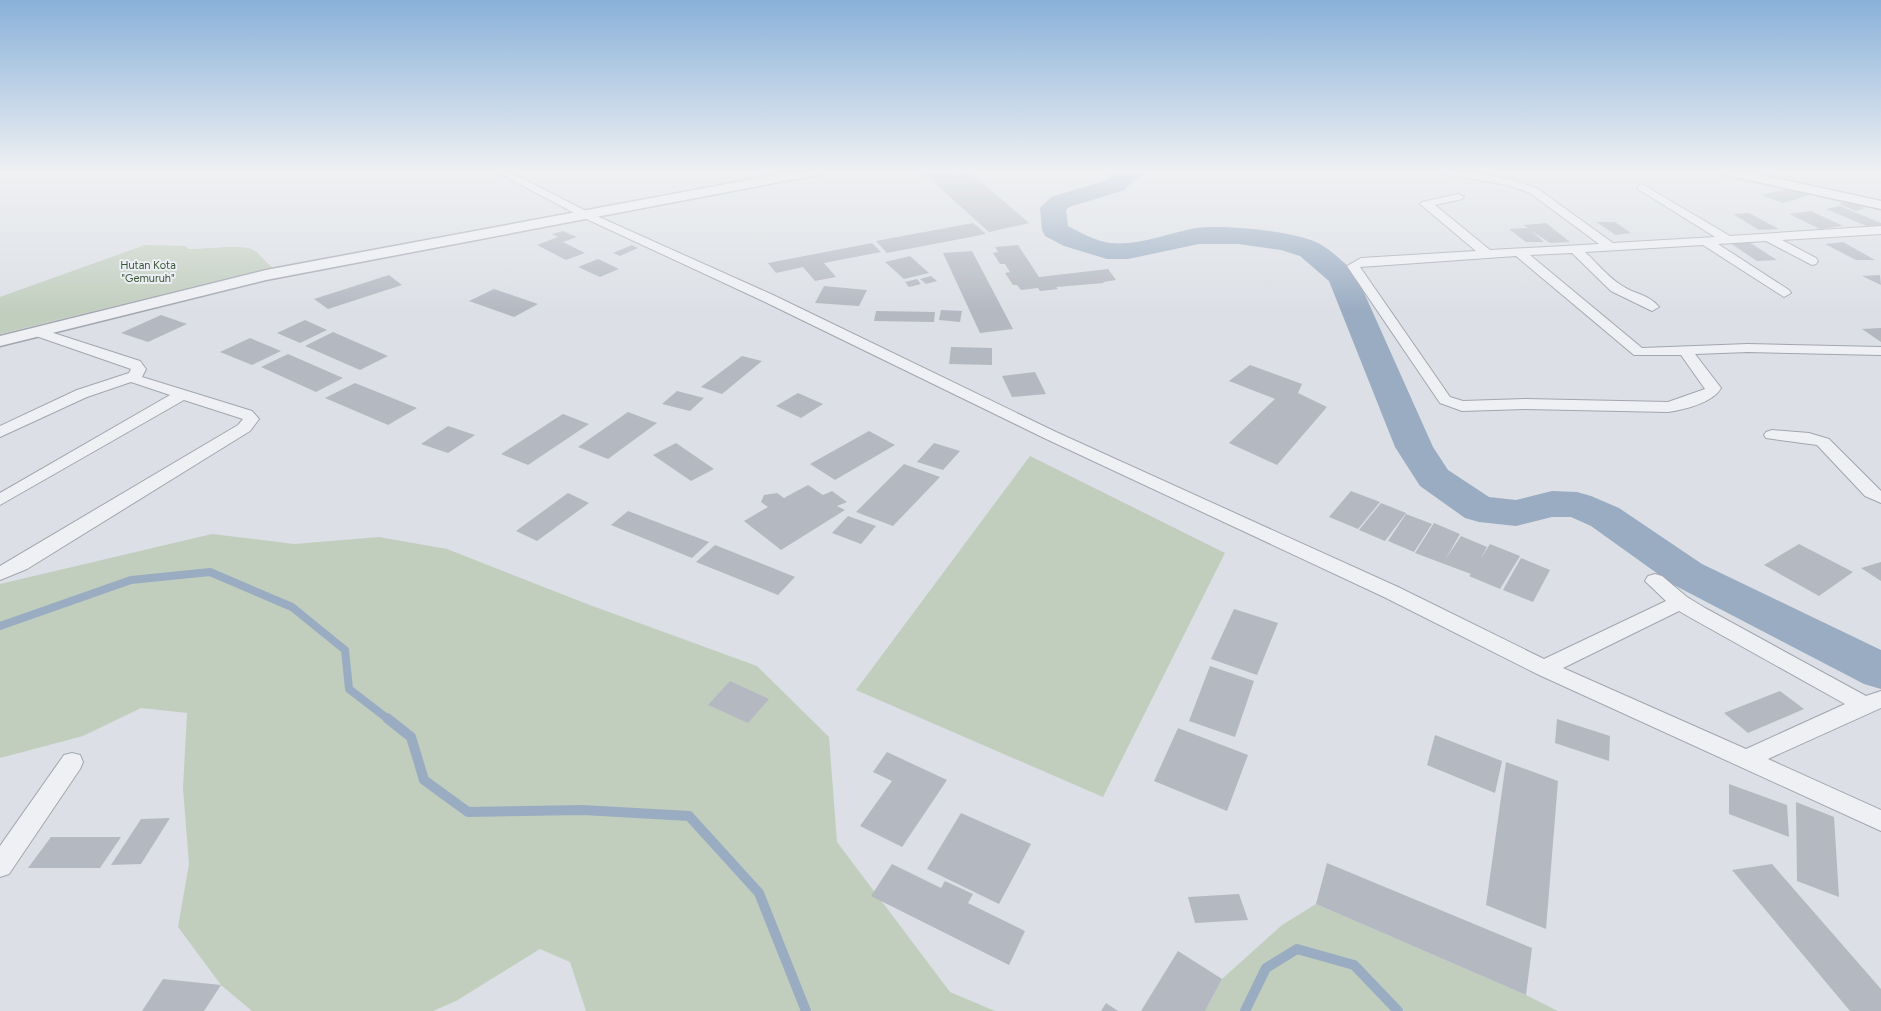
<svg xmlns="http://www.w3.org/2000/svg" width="1881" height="1011" viewBox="0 0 1881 1011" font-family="Figtree,sans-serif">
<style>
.green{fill:#c1cebe}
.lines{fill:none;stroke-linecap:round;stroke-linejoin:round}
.stream-far1{stroke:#9aacc2;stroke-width:8}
.stream{stroke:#9aacc2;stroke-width:10}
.river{fill:#9aacc2;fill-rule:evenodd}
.building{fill:#b4b8c1}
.minor-casing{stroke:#a2a6ae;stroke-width:2}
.tertiary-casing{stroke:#a2a6ae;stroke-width:3}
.minor{fill:#eef0f4;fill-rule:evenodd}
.tertiary{fill:#eef0f4;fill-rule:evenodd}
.labels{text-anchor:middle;stroke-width:4;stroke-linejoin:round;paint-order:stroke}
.far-park-label{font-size:11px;fill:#3a5436;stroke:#ebeef3}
</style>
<rect width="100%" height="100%" fill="#dcdfe5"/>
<g class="green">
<path d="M145,245l41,1 2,3c15,1 57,-6 67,2 6,4 10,11 17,16l-272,67v-37z"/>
<path d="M1030,456l195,97 -122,244 -247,-107z"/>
<path d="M212,534l82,10 85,-7 68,12 140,55 170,62 72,71 8,105 113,150 45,19h-409l-16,-49 -30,-13 -84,52 -23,10h-181l-31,-26 -43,-58 11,-63 -6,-76 4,-75 -46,-5 -58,28 -83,22v-174z"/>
<path d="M1316,904l210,91 32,16h-353l17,-32 60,-54z"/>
</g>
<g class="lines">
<path class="stream-far1" d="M0,626l131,-46 79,-8 82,35 53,43 4,39 39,30"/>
<g class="stream">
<path d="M387,718l24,19 13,43 44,32 115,-2 106,6 70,77 47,118"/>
<path d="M1245,1011l21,-43 31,-19 57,16 44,46"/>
</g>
<path class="river" d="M1115,171h30l-3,5 -9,4 -8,10 -56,17 -3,3 2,16c13,7 28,15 42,17 28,3 59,-10 86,-15 28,-4 100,3 124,16 12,7 29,22 37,33l76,170 15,23 41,27 27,3 36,-9 25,1 14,4 28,12 83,56 179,86v39l-17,-5 -192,-100 -81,-58 -20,-9h-19l-36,9 -37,-4 -14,-4 -45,-32 -25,-39 -66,-166 -29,-25 -19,-6 -43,-6h-39l-71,15h-21l-43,-13 -19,-10 -3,-6 -2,-22 11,-11 56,-17z"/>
</g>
<g class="building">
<path d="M921,171h27l4,3 19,-1 58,50 -40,9z"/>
<path d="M1791,188l19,7 -27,8 -22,-8z"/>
<path d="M1847,201l18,7 -9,3 -17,-7z"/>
<path d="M1840,206l41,17v2l-12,2 -43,-18z"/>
<path d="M1811,211l32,15 -23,3 -31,-15z"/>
<path d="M1749,213l30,16 -20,1 -26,-16z"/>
<path d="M1596,222h19l16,11 -15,2z"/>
<path d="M973,223l13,11 -99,19 -11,-12z"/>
<path d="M1546,223l24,19 -20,1 -20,-13 14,12h-18l-17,-13 19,-1 -5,-3z"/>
<path d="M563,231l14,6 -14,5 22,11 -19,7 -29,-15 21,-8 -6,-3z"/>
<path d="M1749,242l28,18 -20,1 -27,-18z"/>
<path d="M1843,242l32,18h-19l-31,-16z"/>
<path d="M872,243l9,9 -57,11 12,14 -21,4 -12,-14 -27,6 -8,-10z"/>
<path d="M632,245l6,3 -18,8 -7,-3z"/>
<path d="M1018,245l21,32 69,-8 8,11 -13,2 1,1 -48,4 2,2 -18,2 -2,-3 -17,2 -4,-5h-4l-8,-12 5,-1 -5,-8h-5l-7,-11 5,-1 -3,-5z"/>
<path d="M972,251l41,78 -33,4 -37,-80z"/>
<path d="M910,256l19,17 -25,6 -19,-17z"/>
<path d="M598,259l21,10 -19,8 -22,-10z"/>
<path d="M389,275l13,10 -74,24 -14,-10z"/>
<path d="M1880,275l1,10 -19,-9z"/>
<path d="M931,276l6,5 -11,3 -6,-5z"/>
<path d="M917,279l4,5 -12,3 -4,-5z"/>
<path d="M824,286l43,4 -8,16 -44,-3z"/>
<path d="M494,289l44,15 -24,13 -45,-16z"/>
<path d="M941,310l21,1 -2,11 -21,-2z"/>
<path d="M876,311l59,1 -1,10 -60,-1z"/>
<path d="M161,315l26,9 -39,18 -27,-9z"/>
<path d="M305,320l22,10 -27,13 -23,-10z"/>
<path d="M1881,328v14l-19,-13z"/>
<path d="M333,332l55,24 -28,14 -55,-24z"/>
<path d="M250,338l31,13 -29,14 -32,-13z"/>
<path d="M951,347l41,1v17l-43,-1z"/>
<path d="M288,354l55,24 -27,14 -55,-25z"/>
<path d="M742,356l20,5 -40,33 -21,-7z"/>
<path d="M1250,365l52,19 -4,9 29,14 -50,58 -48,-22 46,-44 -46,-18z"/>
<path d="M1035,372l11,22 -34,3 -10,-21z"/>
<path d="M355,383l62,25 -29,17 -63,-27z"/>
<path d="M677,391l27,7 -14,13 -28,-7z"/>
<path d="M798,393l25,11 -22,14 -25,-12z"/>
<path d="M628,412l29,11 -49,36 -30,-12z"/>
<path d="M563,414l26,10 -61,41 -27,-11z"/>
<path d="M448,426l27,9 -27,18 -27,-9z"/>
<path d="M869,431l26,14 -60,35 -25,-16z"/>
<path d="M676,443l38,26 -23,12 -38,-26z"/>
<path d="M934,443l26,8 -17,19 -26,-8z"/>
<path d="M904,464l36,13 -47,49 -37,-14z"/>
<path d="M808,485l15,10 9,-4 15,11 -10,4 8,4 -64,40 -37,-29 24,-14 -7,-5 3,-7 13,-2 7,5z"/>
<path d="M1351,491l29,11 -22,27 -29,-12z"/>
<path d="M568,493l21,10 -52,38 -21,-10z"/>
<path d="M1381,503l25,10 -21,28 -26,-11z"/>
<path d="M628,511l81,31 -17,16 -81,-33z"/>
<path d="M1406,514l26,10 -18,28 -26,-11z"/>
<path d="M848,516l28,10 -15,18 -29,-11z"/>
<path d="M1434,523l26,11 -15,26 16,-24 26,11 -7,13 10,-16 30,12 -20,33 -31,-13 2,-2 -56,-21z"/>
<path d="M1799,544l54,28 -34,24 -55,-31z"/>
<path d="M715,545l80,32 -17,18 -82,-33z"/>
<path d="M1521,558l29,12 -17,32 -30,-12z"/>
<path d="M1881,562v19l-20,-13z"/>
<path d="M1234,609l44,14 -21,52 -46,-16z"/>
<path d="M1210,666l44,15 -19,56 -46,-16z"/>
<path d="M730,681l39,18 -21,24 -40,-18z"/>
<path d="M1780,691l24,18 -56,24 -24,-20z"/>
<path d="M1557,719l53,17 -1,25 -54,-18z"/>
<path d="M1178,728l70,27 -21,56 -73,-30z"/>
<path d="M1435,735l67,26 -7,32 -68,-28z"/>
<path d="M887,752l60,28 -45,67 -42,-21 32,-45 -19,-9z"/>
<path d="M1506,762l52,19 -12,148 -60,-24z"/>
<path d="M1729,784l58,21 2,32 -60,-23z"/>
<path d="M1796,802l38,15 5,80 -42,-16z"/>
<path d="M961,813l70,31 -32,60 -72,-35z"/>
<path d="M170,818l-29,46 -30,1 30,-46z"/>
<path d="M51,837h70l-21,31h-72z"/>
<path d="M1327,863l205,85 -6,47 -210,-91z"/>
<path d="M892,864l49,24 4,-7 28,13 -5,9 57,28 -16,34 -138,-69z"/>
<path d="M1772,864l109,125v22h-31l-118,-141z"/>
<path d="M1239,894l9,26 -53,3 -7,-26z"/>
<path d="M1178,951l44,28 -17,32h-64z"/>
<path d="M163,979l58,6 -17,26h-62z"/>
<path d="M1106,1003l12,8h-17z"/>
</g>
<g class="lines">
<g class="minor-casing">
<g id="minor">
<path d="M495,171h13l80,41 185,83 283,137 342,155 146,72 122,-58 -21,-20 3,-5 7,-2 7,2 25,21 18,11 161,88 15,-5v17l-113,51 113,51v21l-344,-157 -153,-77 -340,-159 -281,-137 -183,-85zM1679,611l12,7 154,86 -99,45 -183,-81z"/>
<path d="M1438,171h23l48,8 29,10 75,54 102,-6 -77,-48 -1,-2 5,-3 88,52 151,-10v8l-99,6 34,18 2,3 -2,3 -4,1 -46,-24 -48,3 71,46 2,3 -7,4 -81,-52 -118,7c11,10 23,25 36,33 12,9 28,9 38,22l-7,4 -41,-20 -39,-38 -42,2 112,93 106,-4 133,3v8l-133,-3 -53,2 26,34c-8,15 -38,22 -53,24l-143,-3 -63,2 -22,-8 -93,-137 14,-8 115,-7 -56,-47 2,-2 36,-8 6,3 -2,2 -27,6 55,45 109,-6 -69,-51 -23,-8 -64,-11zM1516,256l118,99h47l24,34 -37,13 -143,-3 -62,2 -13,-4 -90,-130z"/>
<path d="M38,328l102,33 6,8 -4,8 110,34 7,8 -9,12 -223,138 -27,11v-14l238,-141 5,-6 -59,-19 -184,105v-12l170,-98 -39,-13 -44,15 -87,40v-11l77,-36 52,-17 2,-4 -98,-34 -2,-3z"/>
<path d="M1772,430l37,3 20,6 52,52v12l-16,-7 -48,-51 -51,-7 -2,-3 2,-3z"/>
<path d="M72,753l8,2 3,7 -3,7 -71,105 -9,3v-31l64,-91z"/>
</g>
</g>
<g class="tertiary-casing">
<g id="tertiary">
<path d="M796,171h26l-6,4 -550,105 -266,66v-10l266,-66z"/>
<path d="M1720,171h23l138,30v8l-155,-34z"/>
</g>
</g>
<use href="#minor" class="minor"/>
<use href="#tertiary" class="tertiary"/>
</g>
<linearGradient id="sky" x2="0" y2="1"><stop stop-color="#89b1d9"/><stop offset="0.55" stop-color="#eff1f3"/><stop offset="1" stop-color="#eff1f3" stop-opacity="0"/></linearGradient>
<rect width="1881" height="312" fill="url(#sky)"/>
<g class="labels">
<g class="far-park-label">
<text x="148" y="269">Hutan Kota<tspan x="148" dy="13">"Gemuruh"</tspan></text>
</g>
</g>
</svg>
